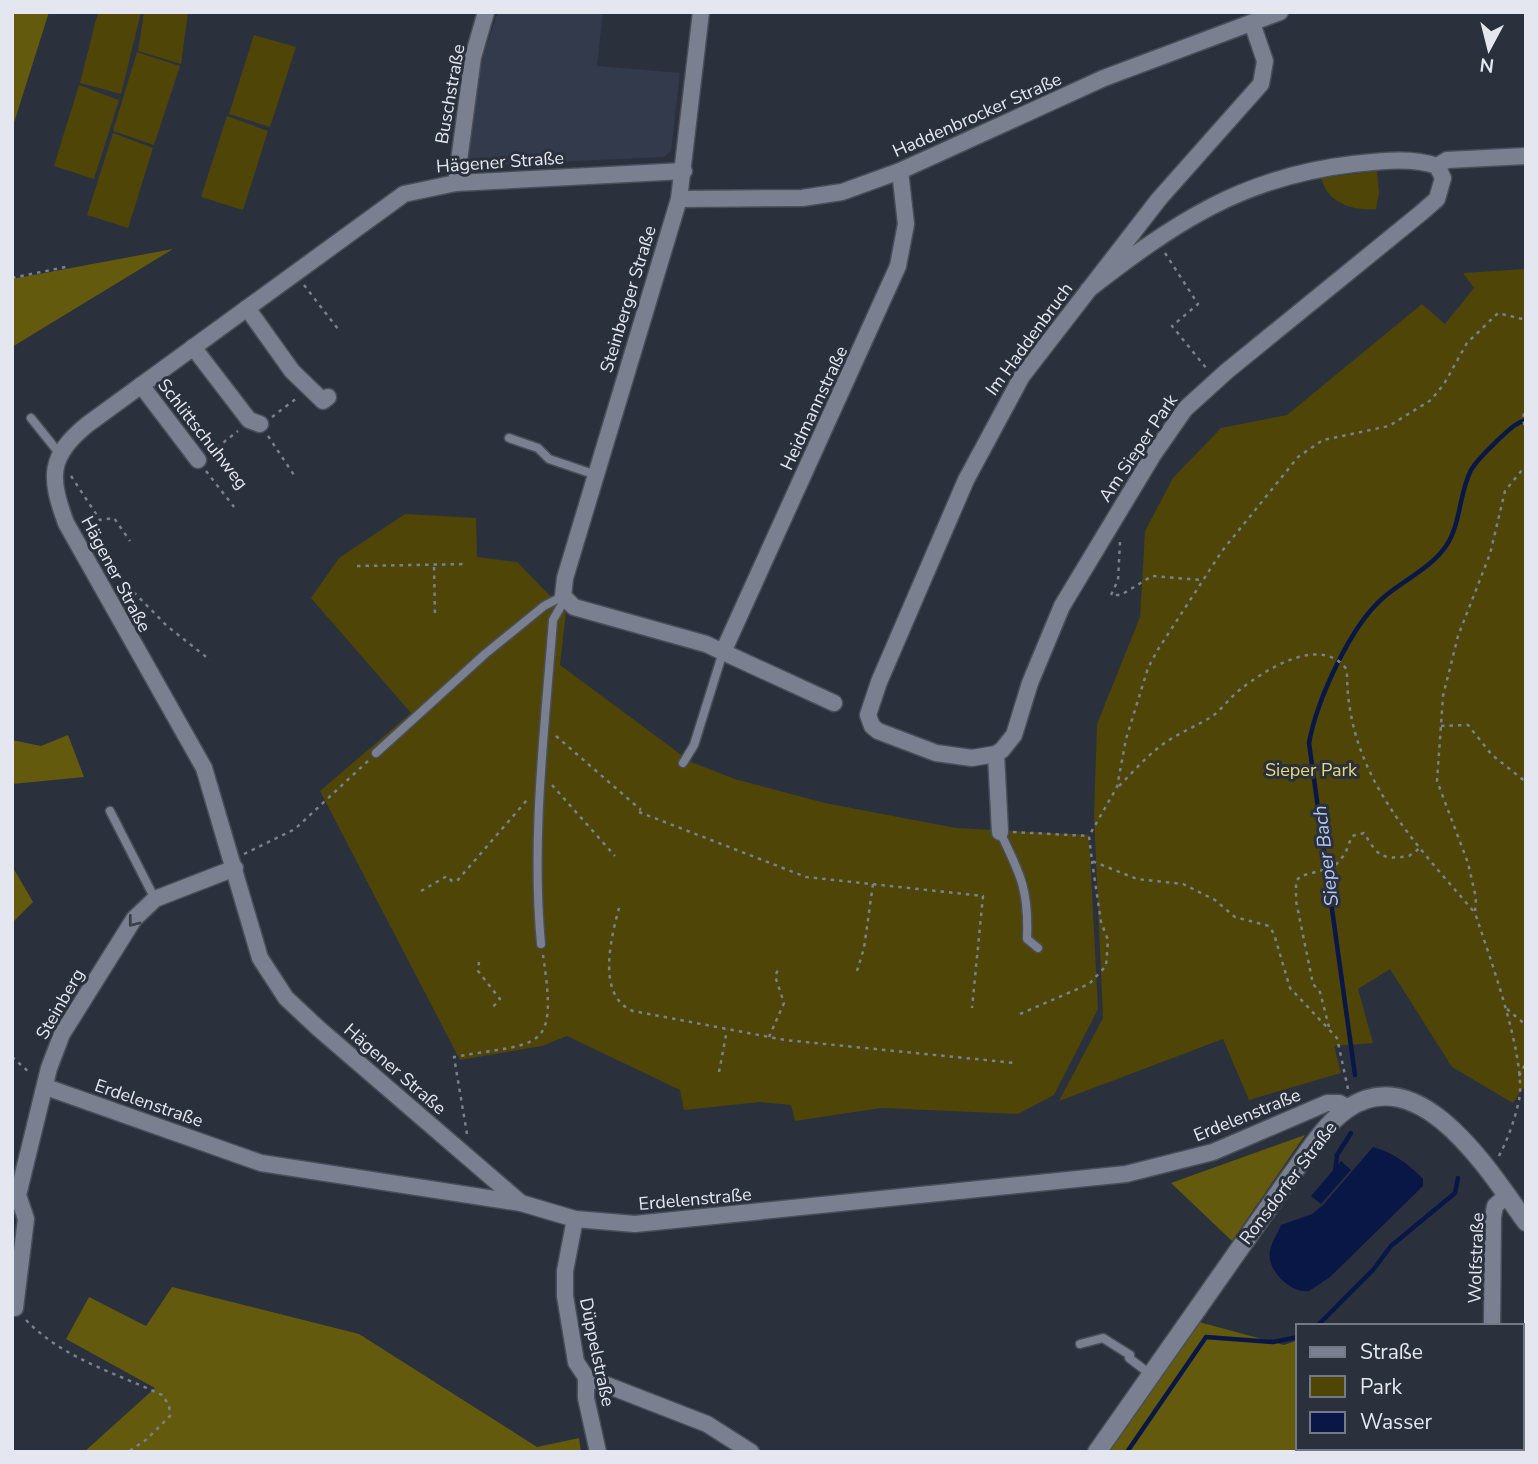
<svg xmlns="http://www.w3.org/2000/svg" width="1538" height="1464" viewBox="0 0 1538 1464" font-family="'Nunito Sans',sans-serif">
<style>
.built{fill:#323a4c}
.green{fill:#4e4507}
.forest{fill:#645a0d}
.water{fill:#091747}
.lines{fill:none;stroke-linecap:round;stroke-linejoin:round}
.stream{stroke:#091747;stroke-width:4.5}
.service-casing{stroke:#494e58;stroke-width:11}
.minor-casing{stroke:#494e58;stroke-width:19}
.secondary-casing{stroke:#494e58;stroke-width:21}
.path{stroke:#7c808c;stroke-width:2.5;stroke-dasharray:3.5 5;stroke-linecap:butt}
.service{stroke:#7a808f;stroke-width:8}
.minor{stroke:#7a808f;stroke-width:16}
.secondary{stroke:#7a808f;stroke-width:18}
.oneway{stroke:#3b404d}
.labels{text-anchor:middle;stroke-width:6;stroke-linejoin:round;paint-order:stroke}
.street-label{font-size:18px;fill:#e4e7f0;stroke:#2b303d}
.park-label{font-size:18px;fill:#e9da78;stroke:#2b303d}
.water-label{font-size:19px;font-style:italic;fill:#b3c9fa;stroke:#2b303d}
</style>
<rect width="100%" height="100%" fill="#2b303d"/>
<path class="built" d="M498,12h105l-6,54 83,7 -9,78 -7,6 -192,9 -6,-4 17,-106z"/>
<g class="green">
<path d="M98,12h43l-20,82 -41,-11z"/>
<path d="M144,12h44l-7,52 -43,-13z"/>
<path d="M254,35l42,12 -26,80 -41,-13z"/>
<path d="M137,52l43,14 -26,79 -41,-14z"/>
<path d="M79,85l40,15 -25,79 -40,-13z"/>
<path d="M227,116l41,15 -25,79 -42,-13z"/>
<path d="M113,133l40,15 -25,80 -41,-13z"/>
<path d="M1377,171l2,22 -3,16c-25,2 -48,-6 -55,-31z"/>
<path d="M1526,269v815l-13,19 -61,-36 -62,-98 -32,20 15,54 -39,3 7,27 -92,27 -26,-61 -164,62 44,-83 -9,-202 3,-92 43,-107 5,-86 28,-53 48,-50 66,-13 135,-111 23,20 29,-36 -11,-15z"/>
<path d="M405,514l71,4 1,39 40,5 49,50 -6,53 131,97 44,17 90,24 131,25 133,7 9,174 -44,86 -36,19 -137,-6 -86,13 -4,-16 -31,-3 -76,8 -4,-20 -113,-54 -25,10 -82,14 -140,-269 91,-78 -100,-115 28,-40z"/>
</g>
<g class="forest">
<path d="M12,12h37l-37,117z"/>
<path d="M173,249l-161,98v-68z"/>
<path d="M68,735l16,42 -72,7v-44l29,6z"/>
<path d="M12,866l21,36 -21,21z"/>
<path d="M1305,1135l-73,106 -61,-58z"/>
<path d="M172,1287l187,47 178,113 42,-9 2,14h-497l71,-64 -89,-49 23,-42 57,29z"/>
<path d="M1199,1322l85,23 14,-5v108h36l-4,4h-221z"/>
</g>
<g class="water">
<path d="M1373,1147c19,5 36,17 50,32v7l-93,91 -21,14c-18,3 -43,-21 -39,-40 1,-8 8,-18 11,-26l31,-11 11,-9z"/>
<path d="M1341,1161l10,9 -30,34 -10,-8z"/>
</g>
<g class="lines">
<g class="stream">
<path d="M1355,1075l-46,-332c8,-43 41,-117 75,-146 20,-17 47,-29 62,-51 15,-22 13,-53 25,-76 7,-12 20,-23 29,-32 8,-7 15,-15 26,-18"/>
<path d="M1335,1173l2,-18 14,-22"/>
<path d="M1317,1326l56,-56 18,-24 64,-53 3,-15"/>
<path d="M1127,1452l79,-115 67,5 25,-5"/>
</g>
<g class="service-casing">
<g id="service">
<path d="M31,418l28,35"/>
<path d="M509,438l29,10 11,11 47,16"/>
<path d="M376,753l109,-99 59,-48 19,-10"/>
<path d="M683,763l11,-18 29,-93"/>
<path d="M110,811l45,88"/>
<path d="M1000,832c21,43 29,59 27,107l11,9"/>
<path d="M541,944c-10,-107 4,-217 12,-324l12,-21"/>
<path d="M1080,1344l23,-6 27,17 -1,3 21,16"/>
</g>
</g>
<g class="minor-casing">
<g id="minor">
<path d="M701,12l-22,187 -114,379 -2,18 11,11 132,37 17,8 175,-386 8,-42 -6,-53"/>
<path d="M1437,166l10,-6 79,-4"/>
<path d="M456,183l17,-126 13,-45"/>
<path d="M679,199l123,-1 40,-6 58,-21 204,-93 176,-66"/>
<path d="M1088,290c86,-67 154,-113 265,-126 28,-3 58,-7 84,2l6,12 -6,21 -16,14 -194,158 -42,38 -32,46 -91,151 -32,77 -16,52 -12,15 -6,4 -24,4 -36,-5 -58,-22 -6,-5 -4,-11 11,-33 87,-202 56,-104 137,-177 102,-115 4,-23 -13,-38"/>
<path d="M247,308l45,63 31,30 5,-4"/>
<path d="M193,347l56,73 11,4"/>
<path d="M141,385l57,75"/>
<path d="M723,652l111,51"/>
<path d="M996,754l4,78"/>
<path d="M46,1087l215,76 260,40 54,16 60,5 491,-50 87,-22 114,-49h12l10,5"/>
<path d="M521,1203l-203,-175 -32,-30 -26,-40 -56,-190 -138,-245c-17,-46 -18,-67 22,-99l316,-230 52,-11 228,-12"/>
<path d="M575,1219l-10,52v25l11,66 10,15v21l12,54"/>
<path d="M12,1308h3l11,-89 -8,-24 31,-127 13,-34 72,-115 21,-20 80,-31"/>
<path d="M1492,1326l1,-109 2,-11 11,-10"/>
<path d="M586,1377l121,47 44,28"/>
<path d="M1522,1382l4,2"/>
</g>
</g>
<g class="secondary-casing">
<path id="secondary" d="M1097,1452l195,-278c17,-23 32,-49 55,-65 74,-51 144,65 179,113"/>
</g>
<g class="path">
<path d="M1165,253l33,51 -26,22 35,43"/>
<path d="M12,278l58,-12"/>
<path d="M304,285l34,44"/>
<path d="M1526,405l-3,13 3,15"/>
<path d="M272,417l25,-19"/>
<path d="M268,436l26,39"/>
<path d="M210,453l28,-22"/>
<path d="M206,471l28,36"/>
<path d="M71,476l29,44 14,-2 16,23"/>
<path d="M1120,542l-2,38 -7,15h10l31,-19 49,4"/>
<path d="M357,566l110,-2"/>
<path d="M434,567l1,49"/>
<path d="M110,568l57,58 43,34"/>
<path d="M1441,726l27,-1 24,30 34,27"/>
<path d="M556,736l85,74"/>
<path d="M552,785l63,71"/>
<path d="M1119,786c13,-13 25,-27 39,-38 17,-14 38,-21 56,-33 10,-8 17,-19 27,-26 25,-20 81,-55 106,-19 -1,104 65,169 128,243"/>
<path d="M639,812l167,65 177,19 -11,112"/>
<path d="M1013,832l76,4"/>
<path d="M244,854l51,-25 74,-69"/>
<path d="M421,891l26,-15 5,5h5l70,-81"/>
<path d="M619,908c-8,30 -23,88 14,103l152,29 230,23"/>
<path d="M479,962l-1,9 22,28 -8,9"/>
<path d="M857,971l7,-23 9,-64"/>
<path d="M1507,1009l19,16"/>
<path d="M1020,1014l69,-30 17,-18 2,-26 -7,-18 -9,-61"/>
<path d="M1329,1027l-9,-35 -7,-8 -17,-83v-20l5,-5 33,-9 11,-13 7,-18 12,-3c13,21 16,28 45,23l11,-8"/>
<path d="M769,1037l15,-34 -9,-27 4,-8"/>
<path d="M12,1057l18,16"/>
<path d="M719,1072l8,-42"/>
<path d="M1519,1076l7,-13"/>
<path d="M1348,1089l-11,-51 -47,-50 -16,-54 -5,-8 -34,-9 -20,-17 -32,-16 -46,-5 -45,-18 -3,-25 28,-49 9,-48 22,-71 9,-17 65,-100 76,-94 25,-17 66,-14 42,-26 13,-16 23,-41 31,-30 28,7"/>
<path d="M467,1134l-13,-77c87,-16 104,-2 89,-102"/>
<path d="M1499,1156c9,-17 16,-37 20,-56 8,-41 -30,-145 -44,-187l1,-15 -8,-35 -31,-82 6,-85 15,-60 32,-82 15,-63 21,-26"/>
<path d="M26,1320c36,38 90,53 136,75l7,10 1,11 -23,23 -19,13"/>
</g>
<use href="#service" class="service"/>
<use href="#minor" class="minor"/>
<use href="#secondary" class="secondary"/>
</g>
<defs><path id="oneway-chevron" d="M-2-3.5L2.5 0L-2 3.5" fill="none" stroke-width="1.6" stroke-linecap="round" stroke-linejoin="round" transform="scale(1.75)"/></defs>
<use class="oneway" href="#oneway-chevron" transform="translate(133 922) rotate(128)"/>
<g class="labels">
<g class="street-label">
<text transform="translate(450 94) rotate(-80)" y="6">Buschstraße</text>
<text transform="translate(977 115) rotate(-24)" y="6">Haddenbrocker Straße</text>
<text transform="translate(500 162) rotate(-4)" y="6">Hägener Straße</text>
<text transform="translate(628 299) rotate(-73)" y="6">Steinberger Straße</text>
<text transform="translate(1029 339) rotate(-54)" y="6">Im Haddenbruch</text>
<text transform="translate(814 408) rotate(-65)" y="6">Heidmannstraße</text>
<text transform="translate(203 434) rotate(52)" y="6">Schlittschuhweg</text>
<text transform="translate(1138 448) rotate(-56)" y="6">Am Sieper Park</text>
<text transform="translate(116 574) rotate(62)" y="6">Hägener Straße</text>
<text transform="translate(60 1004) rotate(-60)" y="6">Steinberg</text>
<text transform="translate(395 1069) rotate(41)" y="6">Hägener Straße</text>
<text transform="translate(149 1103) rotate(19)" y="6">Erdelenstraße</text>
<text transform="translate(1247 1115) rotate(-22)" y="6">Erdelenstraße</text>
<text transform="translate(1288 1183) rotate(-53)" y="6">Ronsdorfer Straße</text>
<text transform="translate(695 1199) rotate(-5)" y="6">Erdelenstraße</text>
<text transform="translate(1476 1258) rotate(-88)" y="6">Wolfstraße</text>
<text transform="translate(597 1352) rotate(78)" y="6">Düppelstraße</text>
</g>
<g class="park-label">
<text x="1311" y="776">Sieper Park</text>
</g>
<g class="water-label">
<text transform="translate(1325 856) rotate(-97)" y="7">Sieper Bach</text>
</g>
</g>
<rect width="1538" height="1464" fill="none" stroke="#e4e7f0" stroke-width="28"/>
<rect x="1296" y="1324" width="228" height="126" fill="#2b303d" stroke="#757985" stroke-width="2"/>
<rect x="1310" y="1347" width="35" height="10" fill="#7a808f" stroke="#757985" stroke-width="2"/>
<text x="1360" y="1359" font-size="21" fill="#e4e7f0">Straße</text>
<rect x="1310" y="1376" width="35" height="21" fill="#4e4507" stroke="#757985" stroke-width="2"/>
<text x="1360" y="1394" font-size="21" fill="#e4e7f0">Park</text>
<rect x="1310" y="1412" width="35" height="21" fill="#091747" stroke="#757985" stroke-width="2"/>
<text x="1360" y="1429" font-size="21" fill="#e4e7f0">Wasser</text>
<g transform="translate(1489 49) rotate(187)" stroke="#2b303d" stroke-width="5" paint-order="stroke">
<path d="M0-5L12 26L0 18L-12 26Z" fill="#e4e7f0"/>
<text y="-10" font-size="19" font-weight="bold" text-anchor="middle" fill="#e4e7f0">N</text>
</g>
</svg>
